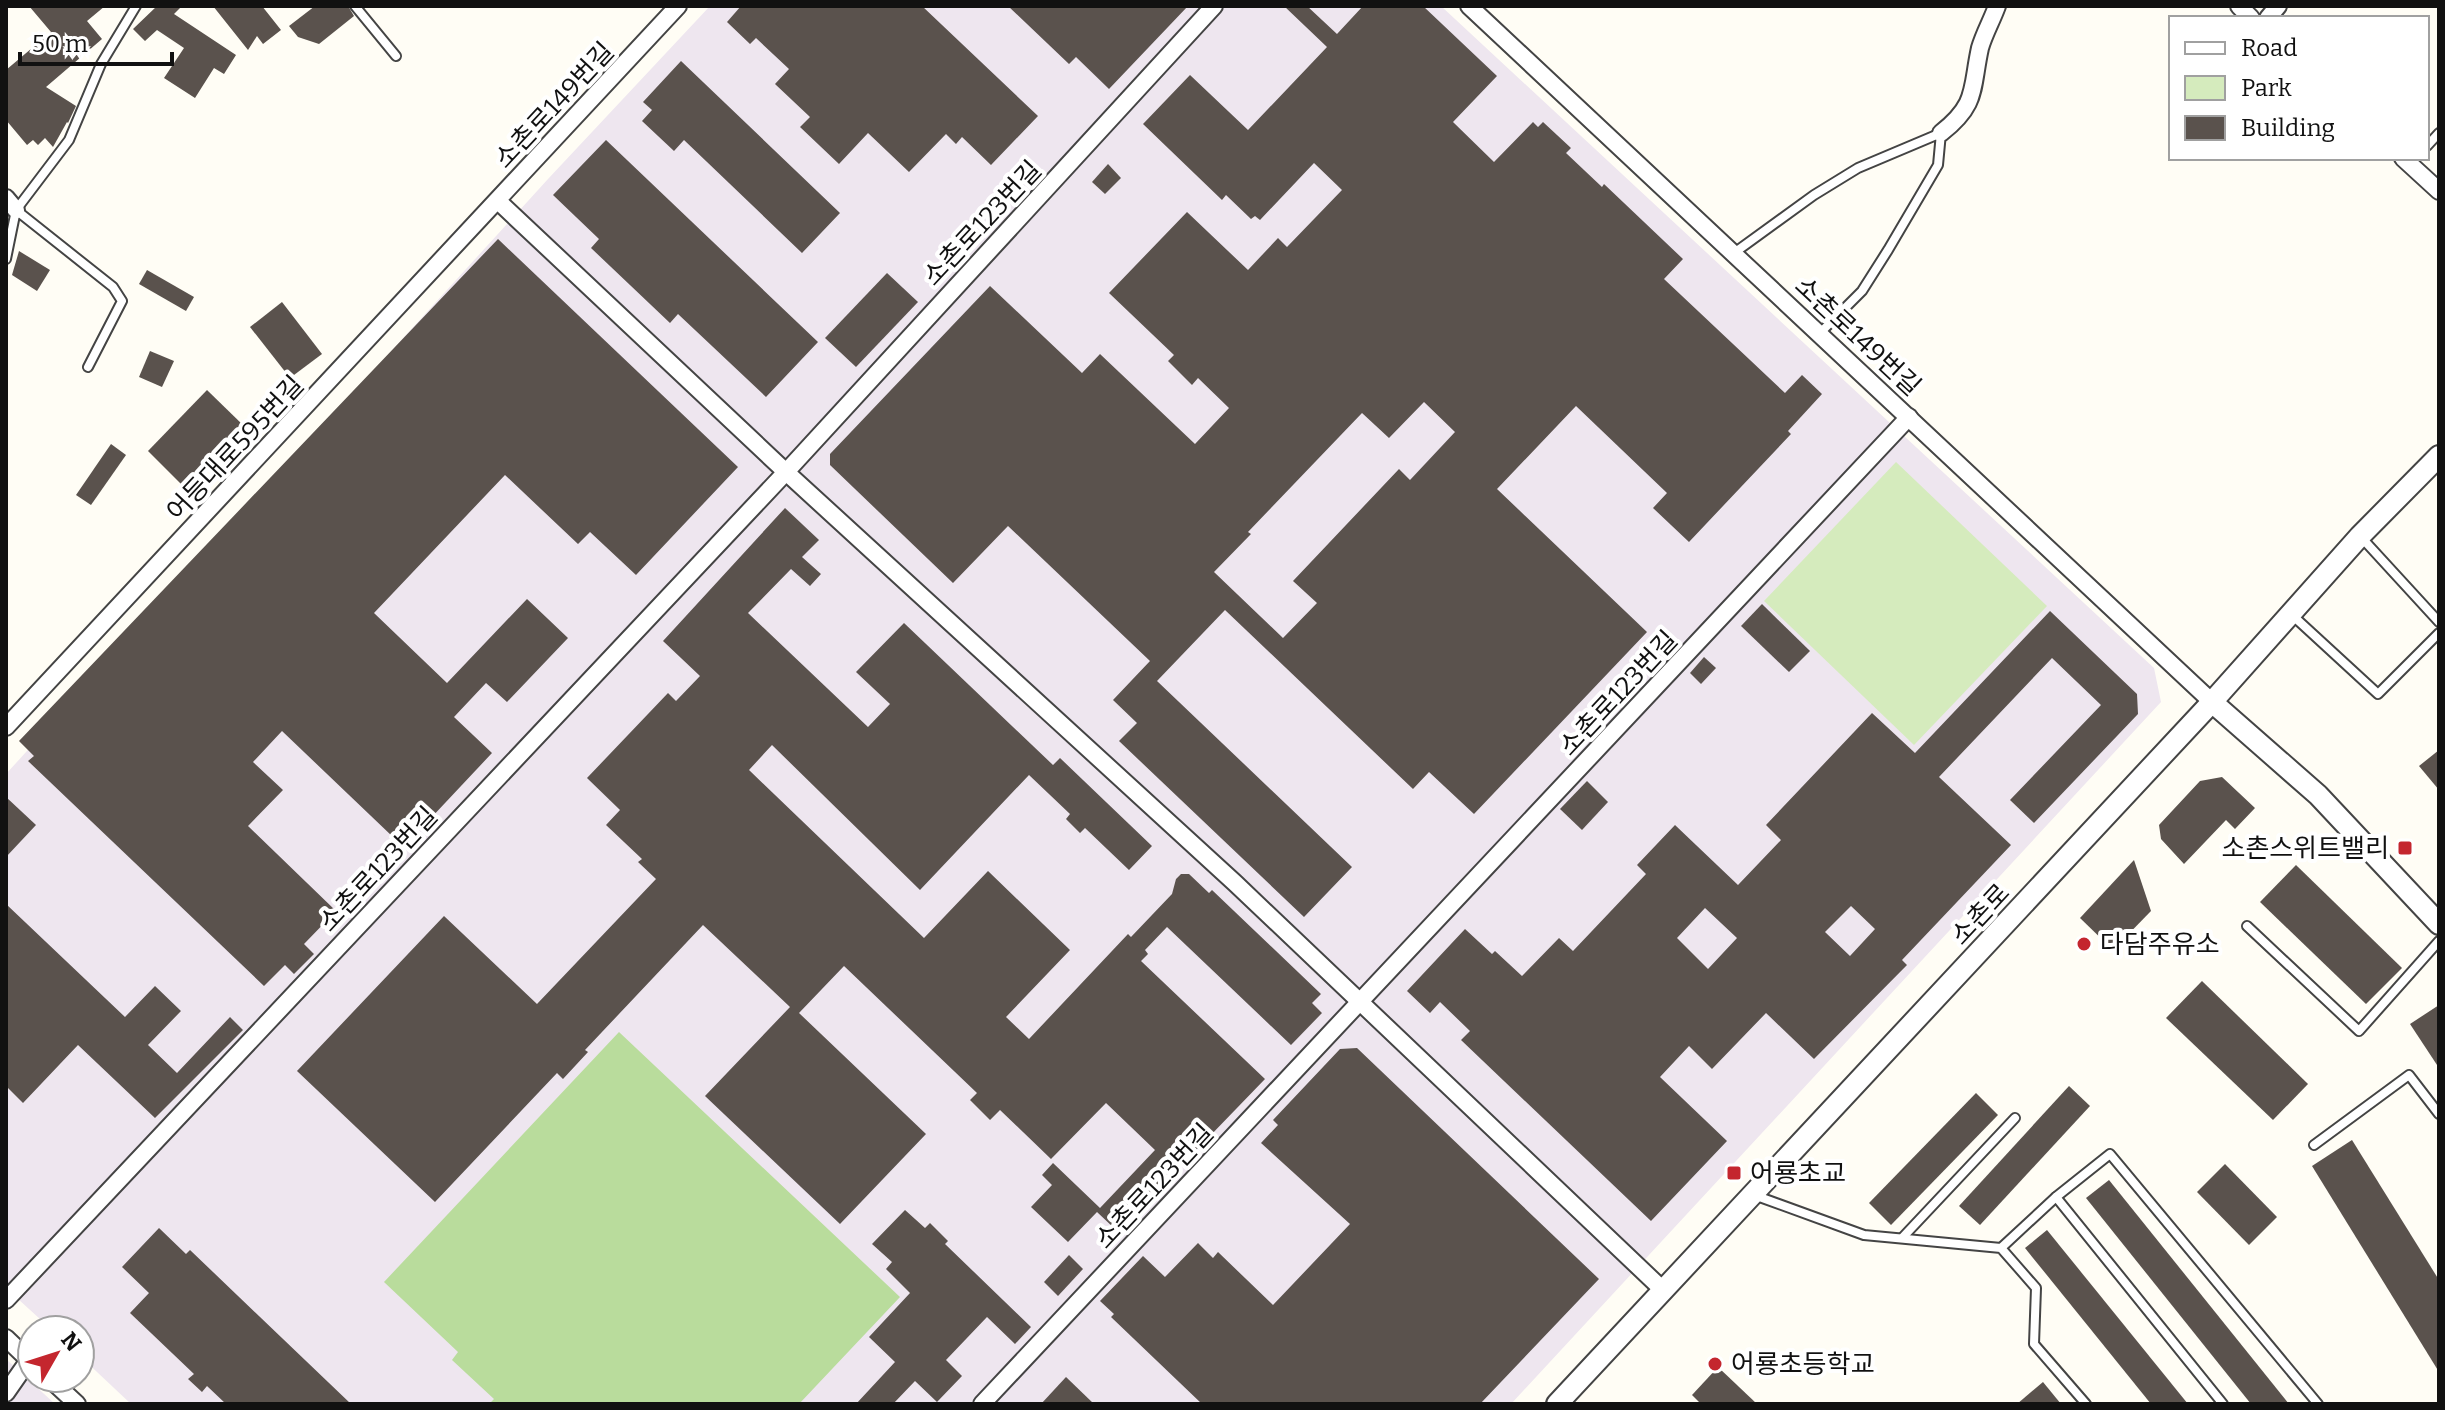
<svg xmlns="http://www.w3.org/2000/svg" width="2445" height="1410" viewBox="0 0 2445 1410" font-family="Bitter,'Noto Sans KR',serif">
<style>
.industrial{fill:#eee6ef}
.green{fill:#d5ebbd}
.forest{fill:#b9dc9c}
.building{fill:#5a524d;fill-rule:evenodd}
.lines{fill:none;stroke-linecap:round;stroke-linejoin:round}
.service-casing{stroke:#444;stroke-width:12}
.minor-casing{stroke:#444;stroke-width:20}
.tertiary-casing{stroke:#444;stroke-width:24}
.service{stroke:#fff;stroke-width:8}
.minor{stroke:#fff;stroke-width:16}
.tertiary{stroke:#fff;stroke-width:20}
.poi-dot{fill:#c4262e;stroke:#fff;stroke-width:3}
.labels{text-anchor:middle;stroke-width:8;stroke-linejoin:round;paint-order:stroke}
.street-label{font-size:26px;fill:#111;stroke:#fff}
.poi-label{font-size:26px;fill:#111;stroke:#fff;text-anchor:start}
</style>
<rect width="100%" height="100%" fill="#fffdf5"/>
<g class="industrial">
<path d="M710,6h731l713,662 7,34 -650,702h-1380l-51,-48v-26h-28l-46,-42v-514l542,-595z"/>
<path d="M6,1359l49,45h-49z"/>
</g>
<path class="green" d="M1896,462l151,144 -133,139 -150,-144z"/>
<path class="forest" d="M619,1032l281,265 -101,107h-310l5,-5 -42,-39 6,-8 -74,-70z"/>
<g class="building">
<path d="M29,6h76l-18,15 15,18 -56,48 30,19 -8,17 -1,-1 -14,25 -8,-9 -7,7 -5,-5 -6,5 -21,-25v-50l45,-38z"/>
<path d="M157,6h25l-8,8 62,41 -12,19 -10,-6 -19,30 -31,-20 20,-30 -27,-18 -12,11 -12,-12z"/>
<path d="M213,6h49l19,24 -18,14 -6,-8 -9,14z"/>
<path d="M315,6h33l6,10 -35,28 -21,-7 -9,-11z"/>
<path d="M741,6h181l116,110 -47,49 -29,-28 -6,7 -10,-10 -37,38 -41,-39 -29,31 -39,-37 10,-10 -35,-33 14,-15 -33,-31 -6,6 -23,-22z"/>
<path d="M1008,6h180l-79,83 -33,-32 -7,7z"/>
<path d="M1284,6h23l30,28 26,-28h60l74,70 -44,46 41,40 39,-40 5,5 5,-5 28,26 -5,5 36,34 2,-3 79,75 -19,20 121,114 17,-18 20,19 -34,37 3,3 -102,108 -36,-34 14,-15 -91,-87 -79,83 150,143 -173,182 -45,-42 -16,17 -188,-179 -68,71 195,186 -48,50 -185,-176 18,-18 -24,-23 37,-39 -142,-135 -55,57 -123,-118v-11l160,-168 92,87 18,-19 95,90 34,-36 -31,-30 -6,7 -24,-24 6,-6 -65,-62 78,-81 61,58 30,-32 9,9 55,-57 -28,-27 -54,57 -5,-4 -4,3 -25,-24 -4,5 -79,-76 47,-49 58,55 79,-83zM1424,402l31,30 -45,48 -11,-11 -106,112 24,22 -34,35 -69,-66 37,-38 -3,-2 114,-119 27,25z"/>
<path d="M681,61l159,152 -38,40 -118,-113 -10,11 -32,-30 10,-11 -9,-8z"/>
<path d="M606,140l212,202 -52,55 -88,-83 -8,9 -79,-75 8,-9 -46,-44z"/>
<path d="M1108,164l13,14 -16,16 -13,-12z"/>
<path d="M498,239l240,228 -102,108 -46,-43 -12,12 -73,-69 -131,138 73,70 80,-84 41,39 -61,64 -21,-19 -32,34 38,36 -62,66 -10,-10 -27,28 -111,-106 -29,31 30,28 -35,36 88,85 -32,33 10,10 -20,20 -9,-9 -21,21 -236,-225 6,-5 -15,-15z"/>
<path d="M19,251l31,19 -13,21 -25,-16z"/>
<path d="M147,270l47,27 -8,14 -47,-27z"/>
<path d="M887,273l31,29 -62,65 -31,-29z"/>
<path d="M282,302l40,52 -32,24 -40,-51z"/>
<path d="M150,351l24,10 -12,26 -23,-10z"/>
<path d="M207,390l38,37 -60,61 -37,-37z"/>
<path d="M111,444l15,11 -35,50 -15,-10z"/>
<path d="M785,508l34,32 -17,17 19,17 -11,12 -19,-17 -43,44 120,114 22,-23 -34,-32 48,-49 149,142 7,-7 92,88 -23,24 -44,-42 -5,5 -14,-14 4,-5 -41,-39 -109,115 -148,-145 -23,25 175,168 64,-67 82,79 -64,67 23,22 99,-105 3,3 41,-43 4,-15 5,-5h8l20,19 3,-3 109,104 -9,9 10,10 -31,32 -124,-118 -22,23 3,4 -7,7 124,118 -86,89 -3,-3 -61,64 -18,-17 -29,30 -37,-35 21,-22 -10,-10 11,-12 47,45 55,-58 -49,-47 -55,56 -51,-49 -10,10 -20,-20 7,-7 -133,-127 -45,47 127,121 -86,90 -135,-128 85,-89 -87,-82 -118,125 3,2 -25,27 -6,-6 -122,129 -138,-131 147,-155 93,88 119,-125 -18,-17 4,-3 -36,-34 14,-15 -33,-32 81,-85 8,8 24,-25 -37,-35z"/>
<path d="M1762,604l48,47 -21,21 -48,-46z"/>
<path d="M2050,611l87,83 1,20 -104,109 -24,-23 91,-95 -49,-47 -113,119 72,68 -109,115 5,5 -93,94 -48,-46 -54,56 -23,-23 -29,31 67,64 -76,80 -190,-181 9,-9 -30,-29 -10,11 -23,-22 58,-62 27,25 3,-3 27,25 37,-38 14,13 73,-77 -9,-9 38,-40 63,60 43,-45 -15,-15 106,-112 43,40zM1851,906l24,23 -25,27 -25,-24zM1705,908l32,30 -29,31 -31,-31z"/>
<path d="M1704,657l12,11 -15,16 -11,-11z"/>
<path d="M2439,750v40l-20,-24z"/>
<path d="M2222,777l33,31 -20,21 -9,-9 -42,44 -23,-25 -2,-14 41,-44z"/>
<path d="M1587,781l21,21 -26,28 -22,-21z"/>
<path d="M6,797l30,28 -30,32z"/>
<path d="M2134,860l17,51 -38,39 -33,-32z"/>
<path d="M2296,865l106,103 -36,36 -106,-102z"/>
<path d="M6,904l119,113 30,-31 26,25 -33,34 29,28 53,-56 13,13 -88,88 -77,-73 -55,58 -17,-17z"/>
<path d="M2202,981l106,103 -35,36 -107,-102z"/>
<path d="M2439,1005v63l-29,-44z"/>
<path d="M1357,1048l242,231 -119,125h-278l-91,-87 3,-3 -14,-13 43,-45 22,21 33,-34 15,15 5,-6 55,53 77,-81 -89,-81 17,-18 -5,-5 67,-71z"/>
<path d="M2069,1086l21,20 -110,119 -21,-19z"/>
<path d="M1976,1093l22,22 -107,110 -22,-22z"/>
<path d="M2352,1140l87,140v92l-127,-206z"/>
<path d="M2225,1164l52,53 -28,28 -52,-53z"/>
<path d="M2109,1180l180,224h-38l-165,-206z"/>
<path d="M905,1210l20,18 5,-5 18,18 -3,3 86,83 -16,17 -28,-27 -41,43 16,16 -25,26 -22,-21 -22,23h-37l39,-42 -26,-25 41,-44 -24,-24 6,-7 -20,-18z"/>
<path d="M159,1228l27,26 4,-4 161,154h-125l-19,-18 -5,6 -14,-13 6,-5 -64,-61 19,-20 -27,-26z"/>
<path d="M2047,1230l141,174h-37l-126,-156z"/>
<path d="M1069,1255l14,14 -25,27 -14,-14z"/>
<path d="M1718,1367l39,37h-56l-9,-9z"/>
<path d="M1066,1377l28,27h-53z"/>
<path d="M2043,1382l18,22h-44z"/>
</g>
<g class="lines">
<g class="service-casing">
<g id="service">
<path d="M355,6l41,50"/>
<path d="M2427,146l12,-13"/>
<path d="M16,210l97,77 9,14 -34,66"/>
<path d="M1734,253l80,-58 44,-27 83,-35 -3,32 -50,85 -26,41 -42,42"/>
<path d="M6,259l10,-49 53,-70 32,-76 35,-58"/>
<path d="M2361,537l78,85"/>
<path d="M2291,614l87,80 61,-61"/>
<path d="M2247,926l112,105 80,-90"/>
<path d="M2314,1145l95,-70 30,39"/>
<path d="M1754,1195l110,40 137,13 35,40 -2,56 52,60"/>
<path d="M1903,1237l112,-119"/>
<path d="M2001,1248l55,-51"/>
<path d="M2223,1404l-167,-207 54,-43 208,250"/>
</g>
</g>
<g class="minor-casing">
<g id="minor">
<path d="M1469,6l743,696"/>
<path d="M2239,6l12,12"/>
<path d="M2268,18l10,-12"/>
<path d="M1941,133c37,-29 30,-44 39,-85 4,-14 12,-28 17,-42"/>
<path d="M2403,158l36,33"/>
<path d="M6,198l10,12"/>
<path d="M498,201l288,271 449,411 429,408"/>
<path d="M6,727l672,-721"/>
<path d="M6,1300l780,-828 428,-466"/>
<path d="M6,1338l26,25"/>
<path d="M49,1378l28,26"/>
<path d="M6,1393l23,-33"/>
<path d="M982,1404l927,-987"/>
</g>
</g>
<g class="tertiary-casing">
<g id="tertiary">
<path d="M2212,702l106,93 121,129"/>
<path d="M1557,1404l655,-702 148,-166 79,-80"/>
</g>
</g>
<use href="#service" class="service"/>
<use href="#minor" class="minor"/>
<use href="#tertiary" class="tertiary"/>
</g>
<g class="poi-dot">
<rect x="2397" y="840" width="16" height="16" rx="4"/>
<circle cx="2084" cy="944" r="8"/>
<rect x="1726" y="1165" width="16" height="16" rx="4"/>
<circle cx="1715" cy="1364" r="8"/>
</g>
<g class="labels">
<g class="street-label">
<text transform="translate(554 105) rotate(-47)" y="9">소촌로149번길</text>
<text transform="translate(982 223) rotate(-47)" y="9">소촌로123번길</text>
<text transform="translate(1858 336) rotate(43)" y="9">소촌로149번길</text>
<text transform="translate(235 448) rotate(-47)" y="9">어등대로595번길</text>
<text transform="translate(1618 693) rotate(-47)" y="9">소촌로123번길</text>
<text transform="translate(378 869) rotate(-47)" y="9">소촌로123번길</text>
<text transform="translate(1980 914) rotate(-47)" y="9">소촌로</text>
<text transform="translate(1154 1186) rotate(-47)" y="9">소촌로123번길</text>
</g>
<g class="poi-label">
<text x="2389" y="857" text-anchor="end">소촌스위트밸리</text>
<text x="2100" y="953">다담주유소</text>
<text x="1750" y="1182">어룡초교</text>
<text x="1731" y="1373">어룡초등학교</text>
</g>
</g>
<rect width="2445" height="1410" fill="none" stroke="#111111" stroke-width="16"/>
<rect x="2169" y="16" width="260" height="144" fill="#ffffff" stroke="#a0a0a0" stroke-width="2"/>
<rect x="2185" y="42" width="40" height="12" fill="#ffffff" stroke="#a0a0a0" stroke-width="2"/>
<text x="2241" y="56" font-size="24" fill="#111111">Road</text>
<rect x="2185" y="76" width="40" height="24" fill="#d5ebbd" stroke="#a0a0a0" stroke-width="2"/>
<text x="2241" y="96" font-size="24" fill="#111111">Park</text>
<rect x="2185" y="116" width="40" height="24" fill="#5a524d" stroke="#a0a0a0" stroke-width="2"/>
<text x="2241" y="136" font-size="24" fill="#111111">Building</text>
<g transform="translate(56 1354) rotate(51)"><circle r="38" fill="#ffffff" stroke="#a0a0a0" stroke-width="2"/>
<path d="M0-6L14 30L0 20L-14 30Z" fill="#c4262e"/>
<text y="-12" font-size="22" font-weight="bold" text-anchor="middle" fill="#111111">N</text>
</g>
<path d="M20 52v12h152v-12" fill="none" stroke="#111111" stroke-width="4"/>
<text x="32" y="52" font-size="24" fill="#111111" stroke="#ffffff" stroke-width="6" paint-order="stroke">50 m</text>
</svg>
